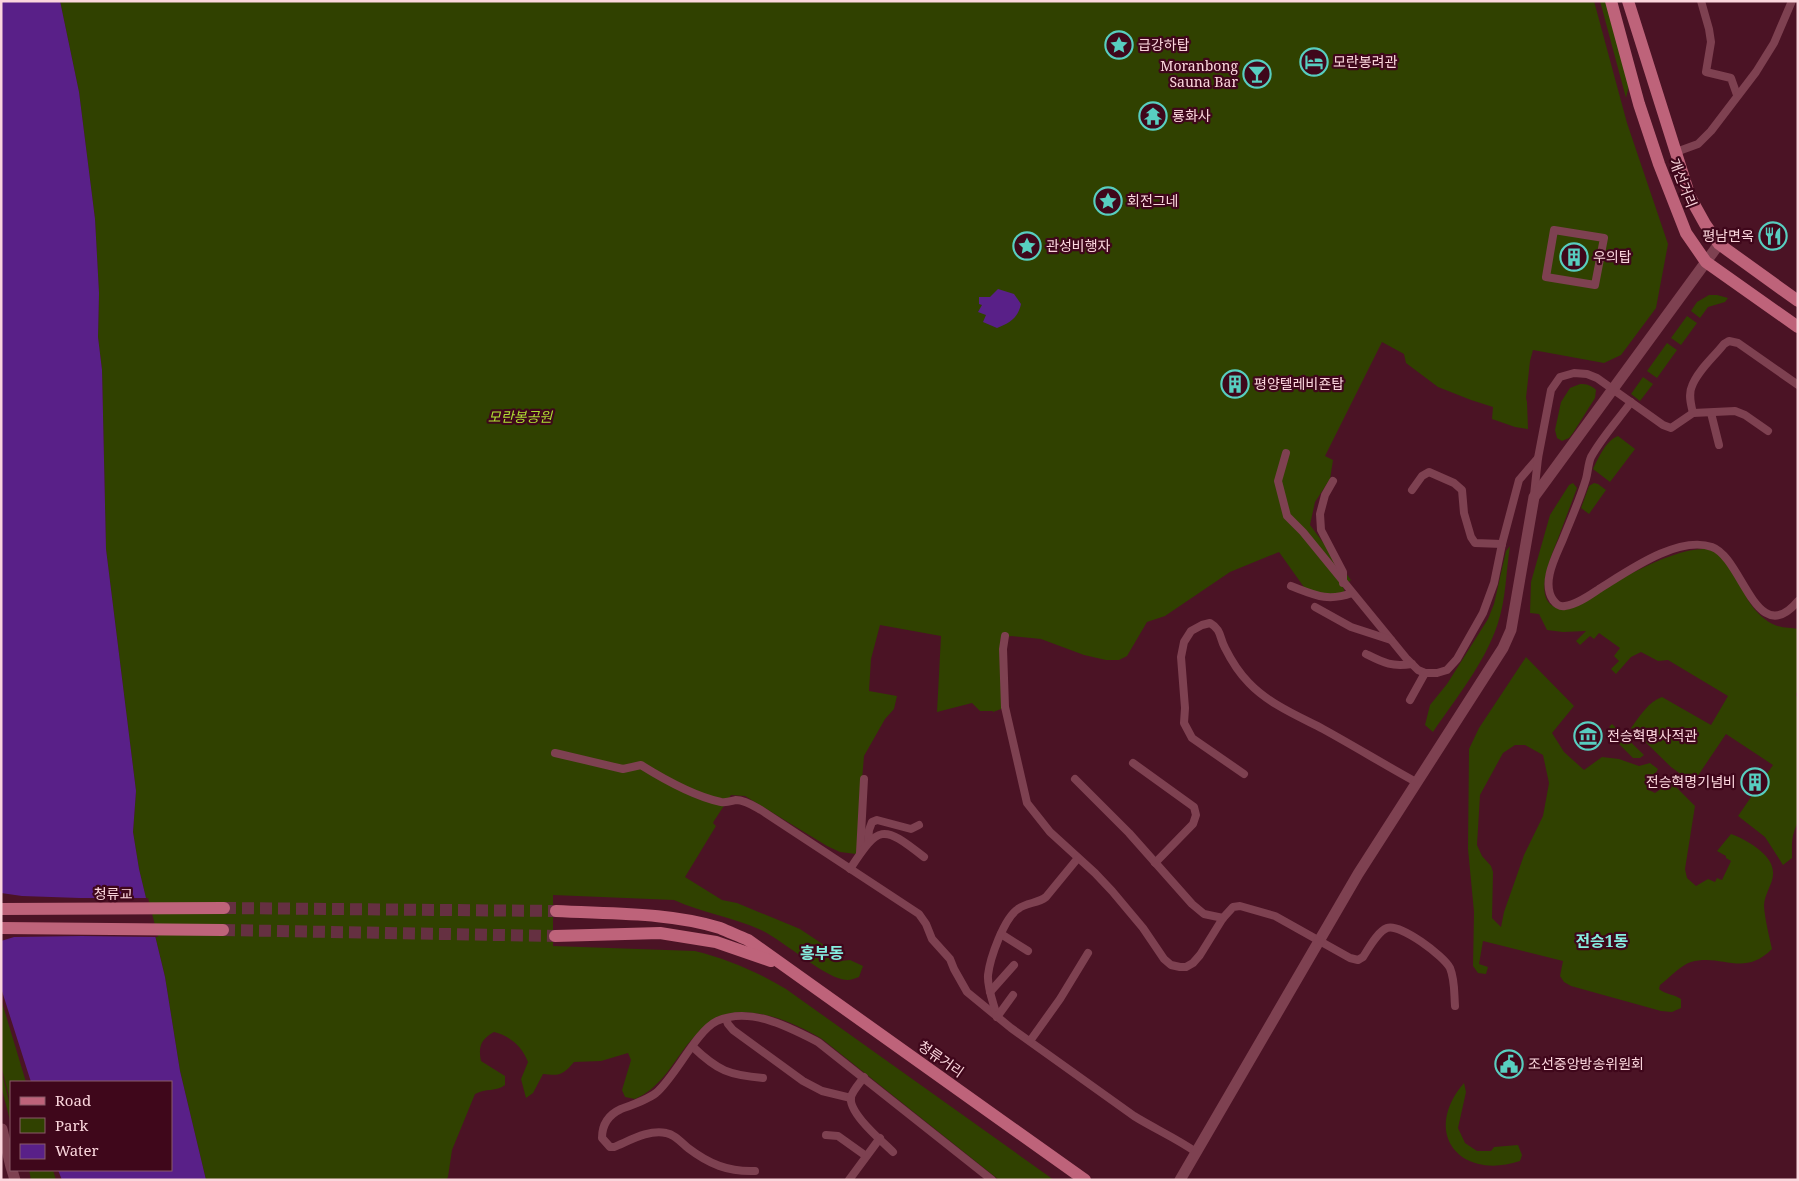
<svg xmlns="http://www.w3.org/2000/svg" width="1799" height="1181" viewBox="0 0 1799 1181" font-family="'Noto Serif','Noto Sans KR',serif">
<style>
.green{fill:#304100;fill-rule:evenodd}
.water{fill:#592088}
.pier{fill:#4b1325}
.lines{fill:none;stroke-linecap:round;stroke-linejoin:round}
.primary-tunnel{stroke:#653041;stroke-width:12;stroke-dasharray:12 6;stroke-linecap:butt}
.street{stroke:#7e4151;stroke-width:8}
.secondary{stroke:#7e4151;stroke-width:11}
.primary{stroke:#be637a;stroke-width:12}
.labels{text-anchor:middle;stroke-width:4.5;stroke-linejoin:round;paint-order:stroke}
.poi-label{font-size:14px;fill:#fbd6dd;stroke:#3f071b;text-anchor:start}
.street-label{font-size:14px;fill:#fbd6dd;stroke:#3f071b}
.park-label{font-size:14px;font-style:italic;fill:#aede33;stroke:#3f071b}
.quarter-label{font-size:16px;font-weight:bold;fill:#86efe1;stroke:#3f071b}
</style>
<rect width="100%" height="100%" fill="#4b1325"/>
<g class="green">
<path d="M60,1h1534l33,122 41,121 -12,64 -35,47 -17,8 -71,-13 -3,11 -4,37 1,4 1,27 -13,-2 -23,-8 1,-12 -22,-7 -33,-13 -32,-24 -2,-9 -22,-12 -57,114 8,4 -3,19 -15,23 -5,23 41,55 -8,7 2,6 -9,3 -30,-6 -27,-38 -49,20 -65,44 -18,6 -20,34 -8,4h-13l-22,-5 -43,-16 -30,-3 -11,4 4,68 -11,4v-1h-13l-8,-8 -35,9 4,-76 -61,-11 -9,34 -2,32 28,5 -3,13 -9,10 -21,37 -6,72 1,14 -3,12 -16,-2 -13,-6 -82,-50 -14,-1 -17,26 -1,2 3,3 -31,51 37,23 15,3 63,26 30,20 -1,2 11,10 10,-1 13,6 -4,11c-4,1 -8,3 -11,3 -20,1 -65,-40 -87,-50 -28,-13 -59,-17 -87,-30l-121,-5v51l142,5c32,8 63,21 91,38l268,191h-55l-177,-141c-28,-17 -72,-36 -105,-22 -11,5 -22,19 -30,28 -16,21 -27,43 -52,54l-10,-2 -3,-7 9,-30 -3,-7 -27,8 -27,1c-11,13 -14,14 -31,12l-10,19 -7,5 -5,-19 7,-17c-6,-16 -18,-26 -34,-30 -13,7 -16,15 -13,29l24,15v9c-9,7 -19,3 -30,9l-23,56 -4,27 -2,3h-240l-26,-109 -15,-94 -26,-108 -6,-37 3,-41 -30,-242 -4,-179 -4,-33 1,-44 -4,-74 -16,-127z"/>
<path d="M1600,1h5l24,84 -3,13z"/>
<path d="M1709,295h8l11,3 -3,4 -17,5 -8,11 -9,-7 6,-9z"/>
<path d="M1687,316l10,7 -16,22 -10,-7z"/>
<path d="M1667,343l10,7 -20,28 -10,-7z"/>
<path d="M1643,377l10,7 -13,17 -9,-7z"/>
<path d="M1580,384c7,0 11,1 16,6l-1,8 -22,35 -4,5 -7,3 -5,-3 -2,-8 6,-28 9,-14z"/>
<path d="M1618,436l17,13 -25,33 -17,-13c5,-10 13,-29 25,-33z"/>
<path d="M1573,483l4,5c-6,16 -12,32 -18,48 -7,19 -33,74 8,73 34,-18 100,-61 138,-60 22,0 35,39 45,54 5,8 16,19 25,22 7,3 16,3 23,4v59l-2,7 2,5v122c-7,15 -6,20 -6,36l-9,7 -18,-28 -27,-21 35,-51 -47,-31 -33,49 -22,-16 -40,-39c9,-12 17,-26 31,-31l49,28 17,-29 -60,-36 -10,1 -17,-9 -10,5 -15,17 -5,-5 8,-8 -5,-5 6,-8 -21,-15 -5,6 -4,-3 -10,9 -4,-4 10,-10 -23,1 -16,-2 -8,-16 -9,-1 1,-31 19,-67 19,-30z"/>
<path d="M1594,483l4,1 8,6 -17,24 -8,-6 8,-22z"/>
<path d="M1510,546c-4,25 -4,53 -12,77 -13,40 -42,75 -65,109l-8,-7 5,-20 17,-21 41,-65 6,-15 12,-53z"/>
<path d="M1526,657l48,49 -22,27 12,19 20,18 18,-13 17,2 20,7 11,-3 8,6 -11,20 8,4 16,-11 24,24 -10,63 2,9 9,8 12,-7 7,3 2,-4 5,2 9,-19 -5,-3v-2l-9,-5 14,-17c14,5 42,20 42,38 1,11 -9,22 -9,34 1,14 5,29 8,43 -29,29 -50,4 -81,13 -10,3 -22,16 -31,23l-1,4c8,6 15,5 22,10v9l-9,4 -11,-1 -90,-25 -7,-4 -4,-6 3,-15 -80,-20 -4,23 9,3 -2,7 -8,-1 -5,-7 1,-54 -6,-63 1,-100 10,-21zM1515,745h10l18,10 6,28 -6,33 -19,39 -20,57 -3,15 -9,-9 1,-46 -2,-6 -9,-10 -5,-11 3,-50 23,-42z"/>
<path d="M1612,724l32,31 -4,3h-7l-16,-16 4,-4 -12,-11z"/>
<path d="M1,999l25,83h-15v22l-10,-38z"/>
<path d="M1,1070l10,38v16l-10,-38z"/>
<path d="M1464,1083l2,9 -8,36 7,15 12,8h14l3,-4 24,-2 4,10 -2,6c-60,20 -99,-28 -56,-78z"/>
<path d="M29,1170h24l3,10h-25z"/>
</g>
<g class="water">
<path d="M1,1h59l19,91 16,127 4,74 -1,44 4,33 4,179 30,242 -3,41 6,37 26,108 15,94 26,109h-144l-4,-10h113v-88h-140l-30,-94z"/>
<path d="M998,289l16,5 7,10c-3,14 -11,19 -24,24l-14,-6 3,-7 -8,-3 4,-7 -3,-1v-7h11z"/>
</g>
<path class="pier" d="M1,893l21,3 58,2h68l10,39 -76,-1 -68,1 -13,4z"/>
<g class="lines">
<g class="primary-tunnel">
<path d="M224,908l332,3"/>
<path d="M223,930l332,6"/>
</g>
<g class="street">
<path d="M1701,1l8,28 2,13 -5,30 25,6 6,17"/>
<path d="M1676,152l22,-8 13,-13 45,-59 18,-29 18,-42"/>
<path d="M1554,230l50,8 -9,47 -49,-8z"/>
<path d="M1631,402c-13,18 -29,35 -40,55 -3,7 -3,15 -5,22 -6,20 -15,40 -23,60 -7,17 -22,43 -10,61 3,4 6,7 12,6 11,-1 25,-11 34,-17 29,-18 79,-54 113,-42 31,11 44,104 86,54"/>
<path d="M1693,413c-2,-8 -5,-19 -1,-27 6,-16 22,-29 32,-42l5,-3 9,2 60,42"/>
<path d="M1711,413l8,32"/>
<path d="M1286,453l-8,28 9,35 16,16 103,126 12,12 7,3h12l10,-3 10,-11 26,-46 11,-30 8,-39 17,-64 19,-22"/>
<path d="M1333,481l-8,14 -5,19 1,16 22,42v11"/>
<path d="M1412,490l10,-14 7,-4 25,11 8,7 2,23 7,24 4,6 27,1"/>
<path d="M1534,495l4,-37 13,-68 9,-13 14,-4 13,1 10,4 66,47 8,3 22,-15 42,-2 10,4 23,16"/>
<path d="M1291,586c24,9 36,16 61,7"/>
<path d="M1315,607l36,20 40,13"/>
<path d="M1005,636l-2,13 2,58 22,96 23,29 45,41 17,18 31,37 21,31 7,6 9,2h6l7,-4 7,-8 23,-37 10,-11 7,-1 35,10 75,42 8,2 5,-3c6,-9 14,-25 24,-29 13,-5 57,28 63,40 5,12 4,25 5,38"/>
<path d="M1366,654c18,9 25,13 46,10"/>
<path d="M1410,700l15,-27"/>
<path d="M555,753l68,16 18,-4c24,15 52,31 80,37 6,1 10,-1 15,-2 9,0 18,6 25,10l158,104 7,10 6,15 18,20 4,10 13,23 44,36 123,88c21,13 42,22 62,36"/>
<path d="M1133,763l61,44 2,8 -3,9 -38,39"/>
<path d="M1244,774l-52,-36 -8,-15 1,-15 -4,-51 3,-15 7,-11 11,-6 8,-2c12,7 9,14 15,25 6,12 14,25 24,35 20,21 49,33 74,46 31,17 62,36 93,53"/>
<path d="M1075,779l54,54 63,71 12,10 19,4"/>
<path d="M868,842l1,-12 3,-8 5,-2 34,9 8,-4"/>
<path d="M860,853l4,-74"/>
<path d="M850,869c29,-44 32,-45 74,-12"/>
<path d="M1001,934l27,17"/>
<path d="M990,992l24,-27"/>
<path d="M997,1017c-3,-13 -10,-29 -9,-42 2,-17 16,-57 30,-66 9,-7 19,-5 28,-12l32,-39"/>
<path d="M997,1017l16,-22"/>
<path d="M726,1019l2,5 5,6 70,51 19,10 29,7"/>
<path d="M1030,1041l30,-42 28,-46"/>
<path d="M693,1047c25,24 36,28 70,31"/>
<path d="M864,1077c-4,6 -11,13 -13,20 -3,16 31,44 42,55"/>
<path d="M826,1135l12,1 28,20"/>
<path d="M755,1171c-27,1 -46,-7 -67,-23 -7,-6 -14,-14 -22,-15 -17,-4 -37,8 -52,14h-4l-8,-9c0,-14 6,-23 19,-29 11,-4 26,-9 35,-16 20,-17 40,-62 61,-72 33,-15 72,6 101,21l174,138"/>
<path d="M849,1180l31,-42"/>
</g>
<g class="secondary">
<path d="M2,1129l9,38"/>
<path d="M12,1170l3,10"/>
<path d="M1180,1180l178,-306 145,-226 8,-18 23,-133 185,-253"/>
</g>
<g class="primary">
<path d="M1611,1l28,103 20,60 27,69 20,29 92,65"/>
<path d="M1628,1l62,196 15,27 14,20 79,57"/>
<path d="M1,909l223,-1"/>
<path d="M556,911c52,3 114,1 164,17 9,4 19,8 28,12l337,240"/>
<path d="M1,928l222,2"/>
<path d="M555,936l105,-3 56,9 55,19"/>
</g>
</g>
<defs>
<g id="sight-ring" transform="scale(1.4375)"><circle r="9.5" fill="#3f071b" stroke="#58cec0" stroke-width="1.5"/><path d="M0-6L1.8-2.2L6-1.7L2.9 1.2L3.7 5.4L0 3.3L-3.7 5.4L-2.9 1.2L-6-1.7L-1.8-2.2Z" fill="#58cec0"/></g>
<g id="hotel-ring" transform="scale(1.4375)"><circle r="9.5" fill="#3f071b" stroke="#58cec0" stroke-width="1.5"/><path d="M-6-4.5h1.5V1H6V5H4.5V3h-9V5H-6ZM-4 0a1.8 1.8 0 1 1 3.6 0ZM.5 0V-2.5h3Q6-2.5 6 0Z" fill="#58cec0"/></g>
<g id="bar-ring" transform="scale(1.4375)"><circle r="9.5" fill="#3f071b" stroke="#58cec0" stroke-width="1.5"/><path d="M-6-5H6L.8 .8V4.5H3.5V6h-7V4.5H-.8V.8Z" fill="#58cec0"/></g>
<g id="temple-ring" transform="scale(1.4375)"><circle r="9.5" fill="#3f071b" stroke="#58cec0" stroke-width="1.5"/><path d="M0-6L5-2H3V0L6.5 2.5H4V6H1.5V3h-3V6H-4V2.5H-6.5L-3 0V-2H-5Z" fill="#58cec0"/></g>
<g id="restaurant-ring" transform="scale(1.4375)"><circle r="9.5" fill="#3f071b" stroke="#58cec0" stroke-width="1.5"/><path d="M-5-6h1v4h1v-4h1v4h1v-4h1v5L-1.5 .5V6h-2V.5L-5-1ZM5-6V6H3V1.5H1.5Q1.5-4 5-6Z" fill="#58cec0"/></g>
<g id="building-ring" transform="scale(1.4375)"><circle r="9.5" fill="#3f071b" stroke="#58cec0" stroke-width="1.5"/><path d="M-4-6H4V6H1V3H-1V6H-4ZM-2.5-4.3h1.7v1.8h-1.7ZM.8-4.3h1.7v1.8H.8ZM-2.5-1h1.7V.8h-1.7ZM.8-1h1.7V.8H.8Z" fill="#58cec0"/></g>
<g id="museum-ring" transform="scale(1.4375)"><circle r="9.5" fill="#3f071b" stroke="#58cec0" stroke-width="1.5"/><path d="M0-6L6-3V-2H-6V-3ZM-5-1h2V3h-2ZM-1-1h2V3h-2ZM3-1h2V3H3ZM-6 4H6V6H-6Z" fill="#58cec0"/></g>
<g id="civic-ring" transform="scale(1.4375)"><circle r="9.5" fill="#3f071b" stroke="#58cec0" stroke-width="1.5"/><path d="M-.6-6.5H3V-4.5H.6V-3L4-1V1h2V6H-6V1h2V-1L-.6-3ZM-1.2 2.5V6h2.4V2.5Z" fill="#58cec0"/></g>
</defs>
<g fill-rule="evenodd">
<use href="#sight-ring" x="1119" y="45"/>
<use href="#hotel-ring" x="1314" y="62"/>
<use href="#bar-ring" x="1257" y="74"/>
<use href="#temple-ring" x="1153" y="116"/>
<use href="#sight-ring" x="1108" y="201"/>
<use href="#restaurant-ring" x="1773" y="236"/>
<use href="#sight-ring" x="1027" y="246"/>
<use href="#building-ring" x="1574" y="257"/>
<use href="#building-ring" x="1235" y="384"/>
<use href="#museum-ring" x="1588" y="736"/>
<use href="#building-ring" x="1755" y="782"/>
<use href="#civic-ring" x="1509" y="1064"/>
</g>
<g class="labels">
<g class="poi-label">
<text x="1138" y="50">급강하탑</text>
<text x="1333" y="67">모란봉려관</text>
<text x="1238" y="71" text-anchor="end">Moranbong<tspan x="1238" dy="16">Sauna Bar</tspan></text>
<text x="1172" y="121">룡화사</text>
<text x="1127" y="206">회전그네</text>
<text x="1754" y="241" text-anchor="end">평남면옥</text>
<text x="1046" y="251">관성비행자</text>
<text x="1593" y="262">우의탑</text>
<text x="1254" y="389">평양텔레비죤탑</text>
<text x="1607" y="741">전승혁명사적관</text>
<text x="1736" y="787" text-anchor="end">전승혁명기념비</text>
<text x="1528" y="1069">조선중앙방송위원회</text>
</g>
<g class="street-label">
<text transform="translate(1683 183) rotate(69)" y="5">개선거리</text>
<text x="113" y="899">청류교</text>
<text transform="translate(941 1059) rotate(35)" y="5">청류거리</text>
</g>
<g class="park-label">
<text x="520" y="422">모란봉공원</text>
</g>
<g class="quarter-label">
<text x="1602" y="947">전승1동</text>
<text x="822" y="959">흥부동</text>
</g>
</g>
<rect width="1799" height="1181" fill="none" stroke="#fbd6dd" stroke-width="5"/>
<rect x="10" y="1081" width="162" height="90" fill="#3f071b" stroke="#8a5a69"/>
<rect x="20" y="1097" width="25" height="8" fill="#be637a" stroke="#8a5a69"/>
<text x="55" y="1106" font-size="15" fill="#fbd6dd">Road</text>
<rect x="20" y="1118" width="25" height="15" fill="#304100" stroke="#8a5a69"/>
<text x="55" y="1131" font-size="15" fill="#fbd6dd">Park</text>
<rect x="20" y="1144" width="25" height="15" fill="#592088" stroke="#8a5a69"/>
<text x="55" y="1156" font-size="15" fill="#fbd6dd">Water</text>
</svg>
